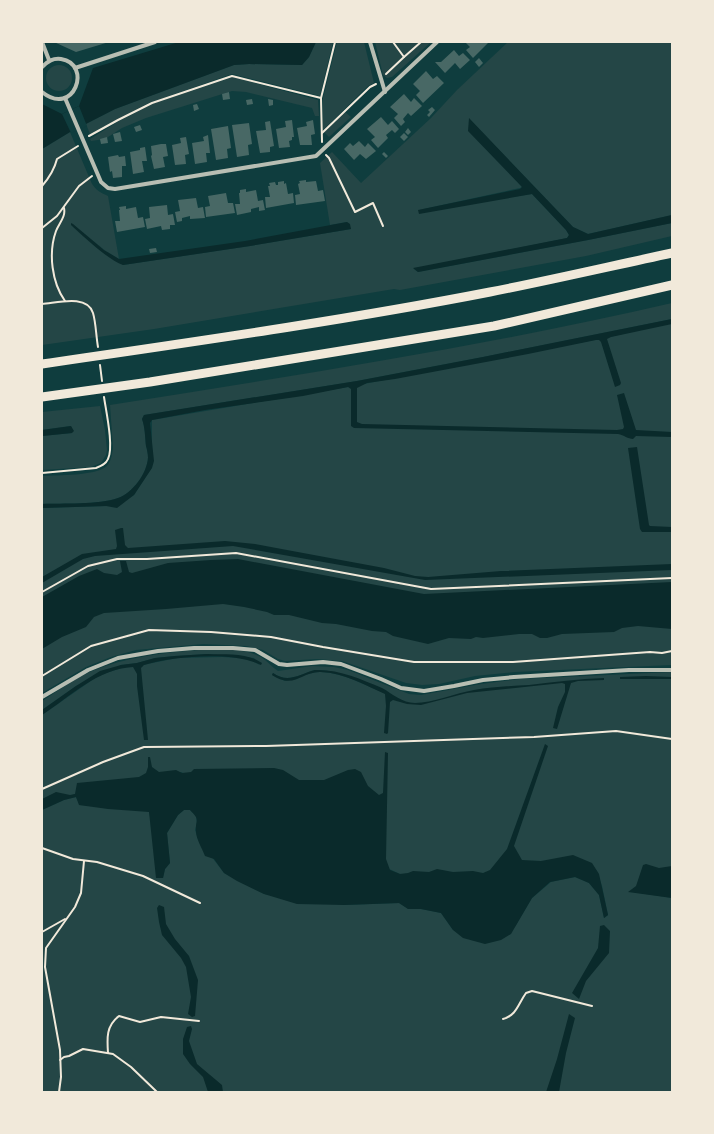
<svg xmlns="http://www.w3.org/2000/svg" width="714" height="1134" viewBox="0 0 714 1134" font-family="Signika,sans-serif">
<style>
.green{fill:#244646;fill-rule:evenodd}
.water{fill:#0a2a2b}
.pier{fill:#0f3d3e}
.building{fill:#486865}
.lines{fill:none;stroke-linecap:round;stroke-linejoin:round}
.path{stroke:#f1e9da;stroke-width:2}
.minor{stroke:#b8beb3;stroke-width:4}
.motorway{stroke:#f1e9da;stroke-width:9}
</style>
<rect width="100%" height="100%" fill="#0f3d3e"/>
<g class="green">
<path d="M316,42h17l-13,54 -88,-22 -83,29 -59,31 -4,-10 29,-15 119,-44 15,-1 53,1 7,-8z"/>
<path d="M337,42h27l10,41 -6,3 -45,44v-32z"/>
<path d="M375,42h56l-39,35 -5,1 -4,-3z"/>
<path d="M508,42h164v173l-84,19 -15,-7 -104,-108 53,68 -2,1 -101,22 113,-16 34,36 3,5 -2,3 -153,31 4,3 170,-32 84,-17v13l-86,20 -186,34 -6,-1 -240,40 -112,16v-196l28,-17 22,52c4,6 9,9 16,12l11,63 -15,-9 -33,-27 52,42 127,-19 101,-17 -4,-7 -17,3 -10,-62 12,-11 29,31 70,-65 26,-28z"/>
<circle cx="59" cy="78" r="13"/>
<path d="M233,77l85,23 1,16h-4l-3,-8 -66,-16 -14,-1 -86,27 -24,10 -17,11 -14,2 -1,-2 29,-18 33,-17z"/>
<path d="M345,112l6,5 -22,20 -5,-5z"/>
<path d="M672,303v16l-189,38 -126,24 -213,34 -2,4c3,8 3,17 4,27 1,3 2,8 2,12 -1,15 -15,35 -30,40 -19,7 -55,5 -76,6v-28c15,-1 54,0 65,-10 4,-5 5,-11 6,-18l-3,-43c188,-30 377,-59 562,-102z"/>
<path d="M672,322v343l-157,7 -40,4 -36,8 -17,1 -16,-2 -64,-22 -25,-2 -32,2 -7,-2 -15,-9 -17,-4 -43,-2 -67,6 -25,7 -25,10 -44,26v-185l64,-2 28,-11 18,-28v-47l196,-33 262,-50z"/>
<path d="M100,406l5,24 2,20 -1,5 -5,8 -10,4 -49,3v-34l30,-3 -1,-7 -29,4v-18z"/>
<path d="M198,650c20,0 44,-3 63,7 6,4 11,10 17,14l34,-5 22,1 14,3 61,24 12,1 60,-11 39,-5 152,-7v217l-39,3 39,6v194h-630v-282l22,-10 12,-3 4,8 65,4 4,3 14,66 2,-9 5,-6 -3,-30 11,-18 6,-5h6l6,6 1,7 -2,7 3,9 26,34 40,21 80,11 55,-2 10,6h12l20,4 12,17 63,-5 16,-27 19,-16 24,-5 14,6 10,12 5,23 4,-3 -6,-29 -5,-15 -19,-10 -85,12 -93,1 -219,-102 -106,22 -33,11v-90l53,-37 11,-5 19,-6h8l44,-9 45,-1 19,1 11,3 8,4 -6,-7 -47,-4 -32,2 -20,2 -18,5 -16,2 -45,21 -34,24v-9c16,-10 33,-23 50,-30 34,-14 70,-18 106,-21zM315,670c25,-1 63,18 85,29 -25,-8 -53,-26 -79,-27 -9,-1 -27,7 -36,9l-13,-6 1,-2c15,11 27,1 42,-3z"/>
</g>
<g class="water">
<path d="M179,42h137l-7,15 -7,8 -53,-1 -15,1 -119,44 -45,23 -28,17v-45l20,10 17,-8 14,-38z"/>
<path d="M469,118l104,109 15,7 84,-19v8l-84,17 -170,32 -5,-4 154,-30 2,-3 -3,-5 -34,-36 -113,20 -1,-4 102,-21 2,-2 -54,-56z"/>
<path d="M347,222l3,2 1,5 -101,17 -127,19c-15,-5 -40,-29 -52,-40v-2l2,1 31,26 15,9 126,-18z"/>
<path d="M672,319v5l-61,13 -4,2 14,44 -1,2 -5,2 -14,-45 -2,-2h-3l-68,14 -133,25 -28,4 -10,5v34l5,2 255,6 6,-1 1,-2 -7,-32 7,-2 12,37 36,2v5l-36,-1 -3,3c-5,0 -9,-4 -15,-5l-264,-6 -3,-2v-37l-3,-2 -45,9 -98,14 -53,10 -2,3 4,38 -2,7 -18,27 -17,13 -11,-2 -64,2v-4c21,-1 57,1 76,-6 15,-5 29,-25 30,-40 0,-4 -1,-9 -2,-12 -1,-10 -1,-19 -4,-27l2,-4 213,-34 126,-24z"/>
<path d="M71,426l3,5 -2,2 -30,3v-6z"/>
<path d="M637,447l12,78 1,1 22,1v5h-30l-2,-3 -12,-81z"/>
<path d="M121,528h2l2,17 3,3 97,-7 30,3 32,6 97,18 31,8 13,1 73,-6 171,-7v6l-247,10 -192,-34 -138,10 -12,3 -41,24v-6l40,-23 34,-5 1,-3 -2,-16z"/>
<path d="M238,559l186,35 248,-12v47l-34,-3 -16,2 -8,4 -52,2 -15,4h-7l-8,-4h-13l-36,4 -7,-1 -5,2 -22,-1 -21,6 -35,-8 -7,-4 -14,-1 -36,-7 -14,-1 -33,-8h-15l-7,-3 -23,-5 -21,-3 -57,5 -62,4 -10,4 -8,10 -24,10 -20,12v-52l37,-21 18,-7 7,4 13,2 5,-3 -2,-11h6l3,11 3,1 36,-10 43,-3z"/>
<path d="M207,654c19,1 39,-2 55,9l-1,2c-27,-14 -88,-9 -117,0l-3,3 7,72h-4l-7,-54v-12l-4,-7c-36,2 -62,29 -91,48v-5l34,-24 24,-15 21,-6 16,-2 18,-5 20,-2z"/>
<path d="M315,670c23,-1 46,9 67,18 11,6 20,15 33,15 17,0 41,-10 59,-13 18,-3 36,-4 55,-5 25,-3 50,-6 75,-7v2l-26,1 -7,2 -14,46 -4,-1 5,-21 7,-15v-8l-3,-1 -95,10 -46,12 -14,-1 -14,-4 -3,2 -2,31 -1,1 -3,-1 2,-27 -1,-12c-20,-9 -41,-21 -64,-22 -20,-1 -26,18 -49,3l1,-2c15,11 27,1 42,-3z"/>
<path d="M646,676l26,1v2h-52v-2z"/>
<path d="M545,744l3,2 -34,100 8,14 19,1 32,-6 19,8 7,11 9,41 -4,3 -5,-23 -10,-12 -14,-6 -25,5 -18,16 -21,36 -10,6 -16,4 -22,-6 -10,-8 -12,-17 -20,-4h-13l-9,-6 -55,2 -47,-1 -33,-10 -27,-13 -13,-8 -10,-14 -9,-3c-3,-8 -9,-17 -9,-25 -1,-12 5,-10 -6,-21h-6l-6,5 -11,18 3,30 -5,6 -2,9h-7l-7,-66 -41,-3 -29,-4 -3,-8 -12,3 -22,10v-11l14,-7 14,3 5,-1 2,-11 62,-6 7,-4 2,-6v-10h2l2,10 7,5 17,-2 6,3 9,-1 3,-3 80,-1 9,2 16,10h25l24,-10 7,-1 6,3 7,14 11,9 4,-2 2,-41 3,1 -2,106 4,11 10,4 8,-1 5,-2 16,1 8,-3 16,3 20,-1 10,2 7,-3 17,-21z"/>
<path d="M646,864l13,4 13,-2v32l-44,-6 8,-6 7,-21z"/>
<path d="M159,905l5,2 2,17 9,15 14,17 9,24 -3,36 -3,1 -4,-3 3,-17 -5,-30 -5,-9 -19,-23 -3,-13 -2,-14z"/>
<path d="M604,925l6,6 -1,22 -23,28 -7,18 -7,-6 26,-45 2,-22z"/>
<path d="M569,1014l6,4 -9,35 -7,39h-13l11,-33z"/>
<path d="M191,1026l1,3 -3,12 8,23 25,21 1,7h-15l-5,-15 -13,-13 -7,-10v-15l4,-12z"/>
</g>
<path class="pier" d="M79,106l8,20 -16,7 -9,-19z"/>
<g class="building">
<path d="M54,42h55l-33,10z"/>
<path d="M465,42h24l-16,16 -7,-8 4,-3z"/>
<path d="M454,50l5,6 4,-3 7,7 -10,9 -5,-6 -10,10 -10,-11h6z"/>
<path d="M479,58l4,5 -4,4 -4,-5z"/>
<path d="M426,71l7,8 4,-3 7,7 -21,20 -7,-8 4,-4 -7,-7z"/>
<path d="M229,92l1,7 -7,1 -1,-6z"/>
<path d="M404,94l7,8 3,-4 8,8 -11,10 -3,-3 -5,6 2,3 -4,4 -7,-8 4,-4 -8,-7z"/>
<path d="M252,99l1,5 -6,1 -1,-5z"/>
<path d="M268,99l5,1v5l-4,1z"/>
<path d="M197,104l2,5 -5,2 -1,-6z"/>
<path d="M432,107l3,3 -6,7 -2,-2 3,-3 -2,-2z"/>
<path d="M381,117l7,8 4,-4 7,8 -4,4 -3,-3 -6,5 2,3 -10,10 -7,-8 4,-3 -8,-8z"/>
<path d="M292,120l2,17h-2v3l-3,1 1,6 -11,1 -3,-19 10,-2 -1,-6z"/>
<path d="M313,120l2,14 -4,1 1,10h-12l-3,-17 10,-2 -1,-4z"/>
<path d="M270,121l4,25 -4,1v5l-10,1 -4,-22 10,-1 -1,-8z"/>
<path d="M249,123l3,21 -4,1 1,10 -12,2 -5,-32z"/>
<path d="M140,125l2,5 -6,2 -2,-5z"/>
<path d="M228,126l3,22 -4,1 1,9 -12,2 -5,-31z"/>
<path d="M408,128l3,4 -3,3 -3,-3z"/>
<path d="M120,132l2,9 -7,1 -2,-8z"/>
<path d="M404,133l4,4 -4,4 -4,-4z"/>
<path d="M208,135l2,18h-4l1,9 -12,2 -3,-21 12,-2 -1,-4z"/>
<path d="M107,137l1,6 -7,1 -1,-5z"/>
<path d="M186,137l3,17 -4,1 1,9 -11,1 -3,-20 9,-2 -1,-5z"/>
<path d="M359,141l6,6 3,-4 8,8 -10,8 -6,-5 -6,6 -10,-11 6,-6 3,3z"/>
<path d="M161,144h5l2,12 -5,1 2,10 -11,2 -3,-13 1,-1 -1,-9z"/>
<path d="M145,147l2,14h-5l2,11 -11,2 -3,-22 10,-2v-2z"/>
<path d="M384,152l4,4 -2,2 -4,-4z"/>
<path d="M118,155l1,2 6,-1 1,10h-4v11l-9,1 -1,-7 -2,1 -2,-15z"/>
<path d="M306,180v2l10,-1 2,10 5,-1 2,11 -29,4 -1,-10 5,-1 -2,-10 2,-1 -1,-2z"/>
<path d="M284,181v3l2,-1 2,11 5,-1 1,10 -28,5 -1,-11h5l-2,-11h2l-1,-3 6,-1 1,3h2v-3z"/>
<path d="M246,189v3l10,-2 2,11 5,-1 2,10 -6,1v-4l-8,2v3l-14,3 -2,-11h5l-1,-11h1v-3z"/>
<path d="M226,193l2,10h5l2,10 -29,4 -1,-10 5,-1 -2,-10z"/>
<path d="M196,198l2,10 5,-1 2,11 -15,1v-3l-8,2v3l-5,1 -2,-10 5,-1 -2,-11z"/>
<path d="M167,205l1,10 5,-1 2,11h-5v4l-8,1 -1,-4 -14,3 -2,-10 5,-1 -1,-11z"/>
<path d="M126,206v3l10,-2 2,11 5,-1 2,10 -28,5 -2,-11h5l-1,-11h1l-1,-3z"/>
<path d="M156,248l1,4 -7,1 -1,-4z"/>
</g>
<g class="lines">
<g class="path">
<path d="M393,42l11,15 17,-15"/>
<path d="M386,74l18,-17"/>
<path d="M322,133l48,-46 6,-3"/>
<path d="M89,136l29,-16 34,-17 80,-27 89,22"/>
<path d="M322,142l-1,-44 14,-56"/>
<path d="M326,155l3,3 26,54 18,-9 10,23"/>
<path d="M42,186c7,-8 12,-15 15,-27l21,-13"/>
<path d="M64,208c2,9 -5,15 -8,23 -8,22 -4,52 9,70"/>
<path d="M42,228l15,-12 22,-30 13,-10"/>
<path d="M42,304c15,-1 45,-10 51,9 3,10 3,23 5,34"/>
<path d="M100,365l2,16"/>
<path d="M42,473l54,-5c5,-2 10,-4 12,-9 6,-12 -2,-48 -4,-62"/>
<path d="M42,592l46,-26 29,-7h30l89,-6 195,36 241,-11"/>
<path d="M42,676l49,-30 58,-16 62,2 60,5 52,10 91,15h99l137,-10 12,1 10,-2"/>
<path d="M42,789l61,-27 41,-15 122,-1 268,-9 82,-6 56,8"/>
<path d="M42,848l31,11 24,3 46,14 57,27"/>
<path d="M42,932l23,-13"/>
<path d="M503,1019c14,-4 15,-15 23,-26l6,-2 60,15"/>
<path d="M108,1053c-1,-15 -2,-27 11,-37l21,6 21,-5 38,4"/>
<path d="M60,1060l4,-3 5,-1 14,-7 30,5 18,13 26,25"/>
<path d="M59,1092l2,-15 -1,-27 -15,-83 1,-19 29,-41 6,-14 3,-32"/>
</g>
<g class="minor">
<path d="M42,42l7,18"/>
<path d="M370,42l15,50"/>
<path d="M42,67c6,-6 11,-9 19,-8 32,5 13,59 -19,33"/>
<path d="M75,68l80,-26"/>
<path d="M65,98l36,84 7,6 7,1 201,-33 121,-114"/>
<path d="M42,697l46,-27 30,-12 40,-7 36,-3h39l22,2 24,14 8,1 36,-3 18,2 40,15 20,9 23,3 30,-5 29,-6 31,-3 115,-7h43"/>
</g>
<g class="motorway">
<path d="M42,364c150,-22 299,-43 448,-72 61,-12 121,-26 182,-39"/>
<path d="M42,397l108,-15 344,-56 178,-41"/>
</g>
</g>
<rect width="714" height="1134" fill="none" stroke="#f1e9da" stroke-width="86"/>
</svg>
